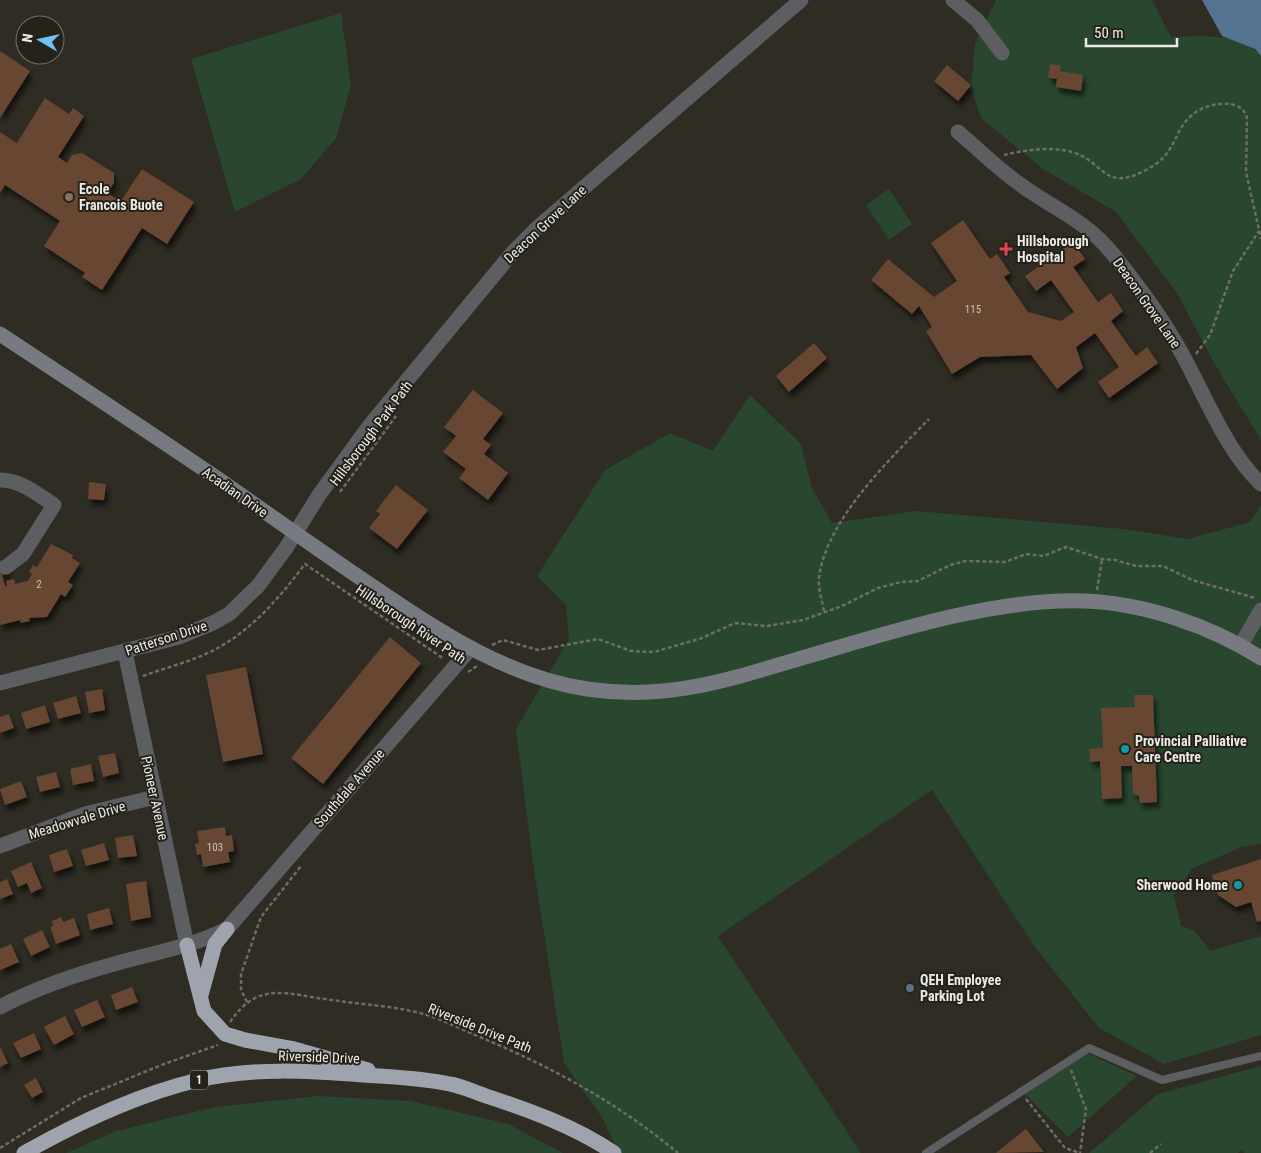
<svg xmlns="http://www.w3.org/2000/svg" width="1261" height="1153" viewBox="0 0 1261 1153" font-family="'Roboto Condensed',sans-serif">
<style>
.green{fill:#28472e}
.water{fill:#55738f}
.building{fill:#684633;filter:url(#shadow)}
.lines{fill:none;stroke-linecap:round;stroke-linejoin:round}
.path{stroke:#6e6d65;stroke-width:2.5;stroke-dasharray:4 2.5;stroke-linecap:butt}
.lane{stroke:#5c5e62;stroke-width:8}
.street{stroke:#5c5e62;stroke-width:15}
.secondary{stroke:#777a80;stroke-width:15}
.highway{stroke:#9ea3ad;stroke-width:15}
.education-dot{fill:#8d6e63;stroke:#24221a;stroke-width:2}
.health-dot{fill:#e0444e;stroke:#24221a;stroke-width:2}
.culture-dot{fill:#0f9aa8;stroke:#24221a;stroke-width:2}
.service-dot{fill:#5c6f8a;stroke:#24221a;stroke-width:2}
.labels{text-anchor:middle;stroke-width:4;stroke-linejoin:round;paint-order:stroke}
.number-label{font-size:11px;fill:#cac1b8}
.shield{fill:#24221a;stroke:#afaea7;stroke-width:1}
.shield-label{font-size:12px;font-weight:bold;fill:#ebeae4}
.poi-label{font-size:14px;font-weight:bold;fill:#ebeae4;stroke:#24221a;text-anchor:start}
.street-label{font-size:14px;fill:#ebeae4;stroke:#24221a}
</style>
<defs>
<filter id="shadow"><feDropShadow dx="3" dy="5.5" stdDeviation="2.5" flood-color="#0009"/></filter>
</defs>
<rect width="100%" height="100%" fill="#2e2c23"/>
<g class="green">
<path d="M996,0h156l19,37c28,-1 70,-5 90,19v384l-47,-77 -37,-70 -61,-81 -73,-43 -62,-51 -10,-30 4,-45z"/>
<path d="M341,13l10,72 -15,53 -35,41 -66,33 -44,-153z"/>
<path d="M889,189l23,35 -23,16 -23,-35z"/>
<path d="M750,395l51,49 11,44 20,35 84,-12 208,18 64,10 62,-17 11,-17v339l-20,3 -49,22 -18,26 7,31 13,4 16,21 51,-15v99l-97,29 -65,-36 -64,-81 -103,-157 -214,146 143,217h-242l-16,-34 -39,-56 -31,-200 -17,-134 53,-90 -3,-34 -29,-29 68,-106 65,-37 43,18z"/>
<path d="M1087,1053l50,23 -69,61 -44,-44z"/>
<path d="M1261,1066v87h-17l-2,-3 -4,3h-149l69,-59z"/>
<path d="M317,1096l94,5 97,23 55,29h-497l50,-22 99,-24z"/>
</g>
<path class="water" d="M1202,0h59v56l-6,-7 -33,-13z"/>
<g class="building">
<path d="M0,51l30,20 -30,47z"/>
<path d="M1050,64l11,2 -1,5 23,4 -2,16 -25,-4 1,-8 -9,-1z"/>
<path d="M947,65l24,20 -13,16 -24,-20z"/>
<path d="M45,98l24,16 4,-6 11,8 -26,41 9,6 5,-8 10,-2 32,20v10l-7,10 14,8 21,-32 52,33 -27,42 -25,-16 -40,62 -20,-13 3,-4 -41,-27 16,-25 -55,-36 -5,8v-61l17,11z"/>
<path d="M963,220l27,39 7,-5 13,19 -6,4 24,35 33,9 13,-9 -23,-32 -15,11 -11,-15 48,-34 12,17 -12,8 25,35 13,-9 12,18 -12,10 25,35 11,-9 11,16 -49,35 -11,-16 21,-15 -24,-34 -19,14 7,21 -26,21 -26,-34 -51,2 -28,17 -26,-43 6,-4 -13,-21 -7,8 -41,-34 17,-21 46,38 23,-16 -26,-38z"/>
<path d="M814,343l13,15 -38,34 -13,-16z"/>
<path d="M473,390l30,23 -20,26 8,6 -7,9 24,19 -20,27 -29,-22 7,-9 -23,-17 13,-16 -12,-9z"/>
<path d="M89,482l17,2 -2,16 -16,-1z"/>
<path d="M396,485l32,25 -31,39 -28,-21 11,-14 -4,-3z"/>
<path d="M51,544l22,11 -1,3 8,5 -12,19 5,3 -8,12 -4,-3 -14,23 -18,1 1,3 -9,2 -1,-3 -20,5v-64l5,-1 3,14 -6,1 3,11h2l-1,-5 8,-2 1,5 13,-3 4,-7 -3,-2 4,-7 4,2z"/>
<path d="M390,637l31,26 -98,121 -32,-26z"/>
<path d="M246,667l17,87 -40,8 -17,-87z"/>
<path d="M102,689l3,21 -16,3 -4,-21z"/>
<path d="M1134,695h19l4,107 -17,1 -1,-7 -6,-2 -1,-28h-11l1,32 -20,1 -2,-38 -10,1 -1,-13 14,-1 -2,-40 34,-1z"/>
<path d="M76,696l5,17 -23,6 -5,-16z"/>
<path d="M45,705l5,17 -24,7 -5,-16z"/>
<path d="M9,714l5,14 -14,5v-16z"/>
<path d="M115,753l4,20 -16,4 -5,-21z"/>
<path d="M91,764l3,17 -21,4 -3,-16z"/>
<path d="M56,772l4,15 -20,5 -4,-15z"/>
<path d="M21,781l6,16 -22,8 -5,-16z"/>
<path d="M225,827l1,9 6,-1 2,16 -6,1 2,10 -27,5 -2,-13 -4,1 -2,-11 4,-1 -2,-12z"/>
<path d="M133,835l4,21 -19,2 -3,-20z"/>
<path d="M104,843l5,17 -23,6 -5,-16z"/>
<path d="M67,849l6,17 -19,6 -5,-17z"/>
<path d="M1261,859v62l-4,1 -6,-20 -15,5 -18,-12 -6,-20z"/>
<path d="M31,862l11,26 -11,5 -4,-10 -9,4 -7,-16z"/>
<path d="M7,879l6,15 -13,5v-17z"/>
<path d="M146,881l5,36 -20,4 -5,-37z"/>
<path d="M109,908l4,16 -23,6 -3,-16z"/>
<path d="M61,917l2,5 11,-4 6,17 -24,9 -6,-17 3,-1 -1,-5z"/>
<path d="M42,930l8,17 -19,9 -8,-17z"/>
<path d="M11,944l8,18 -19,8v-21z"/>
<path d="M132,987l6,15 -22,8 -5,-15z"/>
<path d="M97,1000l8,17 -23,10 -8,-17z"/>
<path d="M65,1016l9,18 -20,11 -10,-18z"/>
<path d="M34,1033l7,16 -20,9 -8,-15z"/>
<path d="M0,1047l8,16 -8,4z"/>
<path d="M36,1078l7,14 -11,6 -8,-13z"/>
<path d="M1026,1129l18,23 -48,1z"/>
</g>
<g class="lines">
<g class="path">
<path d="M1004,155c21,-5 47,-9 68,-3 32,9 31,40 72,19 35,-17 26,-37 48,-56 13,-12 50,-19 55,3l-1,54 15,67"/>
<path d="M1196,354l14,-19 23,-64 26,-40"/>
<path d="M340,492l56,-76"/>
<path d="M1097,590l5,-31"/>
<path d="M824,611c-2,-11 -6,-22 -5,-34 8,-58 71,-118 110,-158"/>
<path d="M492,645l11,-5 35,10 60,-11 33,12 23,1 48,-14 33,-15 32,3 36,-6 39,-14 36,-18 23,-6 17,-1 32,-16 16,-4 39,1 21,-8 18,2 22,-9 36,12 13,1 21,6h27l29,14 63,18"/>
<path d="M468,672l9,-6"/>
<path d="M143,676c24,-9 51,-15 73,-27 37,-20 64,-52 89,-85l139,95"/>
<path d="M247,1002l-6,-12v-16l20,-57 40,-51"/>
<path d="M230,1022c29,-43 58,-27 102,-22 33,5 69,6 101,17 14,5 28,12 42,18 75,31 140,66 203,118"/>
<path d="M1071,1070l15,39 -6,44"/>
<path d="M1026,1099l39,49 15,5"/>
<path d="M0,1148l81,-50 83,-34 54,-19"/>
<path d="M1150,1153l11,-9"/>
</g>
<path class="lane" d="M926,1153l163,-105 73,32 99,-24"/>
<g class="street">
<path d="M953,0l24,20 25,33"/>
<path d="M958,132c18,15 36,33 55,47 34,27 71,39 99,74 25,31 50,64 69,99 24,43 45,99 80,132"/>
<path d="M0,480c21,0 37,14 54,25l-31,49 -17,13"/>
<path d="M1241,645l20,-35"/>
<path d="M125,652l62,293"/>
<path d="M0,683l179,-46 34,-14 16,-9 29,-28 28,-38 33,-53 51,-70 143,-173 23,-23 265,-229"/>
<path d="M0,846l85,-32 70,-17"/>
<path d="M0,1007c36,-19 74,-32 114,-43 38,-11 77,-17 113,-35l244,-281"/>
</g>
<path class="secondary" d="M0,334c74,49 148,97 221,147 53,37 106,75 160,111 63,43 129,85 206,97 87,13 151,-13 232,-36 81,-24 181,-55 265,-52 60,2 127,25 177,57"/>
<g class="highway">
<path d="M187,945l17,66 21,23 20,6 49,9 74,21"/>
<path d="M201,995l14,-51 12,-15"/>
<path d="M24,1153c55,-31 112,-58 174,-73 55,-13 110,-9 166,-5 28,2 58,3 86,9 12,2 24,8 36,12 43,14 90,31 128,57"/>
</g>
</g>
<circle class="education-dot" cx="69" cy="197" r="5"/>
<path class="health-dot" d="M1003.5 241.5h5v5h5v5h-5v5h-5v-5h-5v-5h5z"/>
<g class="culture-dot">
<circle cx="1125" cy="749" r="5"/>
<circle cx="1238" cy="885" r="5"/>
</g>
<circle class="service-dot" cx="910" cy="988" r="5"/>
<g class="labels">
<g class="number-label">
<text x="973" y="313">115</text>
<text x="39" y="588">2</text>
<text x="215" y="851">103</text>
</g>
<rect class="shield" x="190" y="1070.5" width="18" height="19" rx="4"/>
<g class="shield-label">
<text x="199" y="1084">1</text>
</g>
<g class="poi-label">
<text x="79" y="194">Ecole<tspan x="79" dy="16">Francois Buote</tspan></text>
<text x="1017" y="246">Hillsborough<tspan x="1017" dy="16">Hospital</tspan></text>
<text x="1135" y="746">Provincial Palliative<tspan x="1135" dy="16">Care Centre</tspan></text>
<text x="1228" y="890" text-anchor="end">Sherwood Home</text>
<text x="920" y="985">QEH Employee<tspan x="920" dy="16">Parking Lot</tspan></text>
</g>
<g class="street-label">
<text transform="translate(545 224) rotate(-43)" y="5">Deacon Grove Lane</text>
<text transform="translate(1147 303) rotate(55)" y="5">Deacon Grove Lane</text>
<text transform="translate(371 433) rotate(-53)" y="5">Hillsborough Park Path</text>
<text transform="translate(235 492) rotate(35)" y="5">Acadian Drive</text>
<text transform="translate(411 624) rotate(34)" y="5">Hillsborough River Path</text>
<text transform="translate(166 638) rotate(-18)" y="5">Patterson Drive</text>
<text transform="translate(349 788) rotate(-49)" y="5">Southdale Avenue</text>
<text transform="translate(155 798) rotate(78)" y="5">Pioneer Avenue</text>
<text transform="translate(77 820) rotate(-17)" y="5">Meadowvale Drive</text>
<text transform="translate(480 1028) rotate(22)" y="5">Riverside Drive Path</text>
<text transform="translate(319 1057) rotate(2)" y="5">Riverside Drive</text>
</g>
</g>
<g transform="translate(40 40) rotate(279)"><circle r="24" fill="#24221a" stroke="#74726b"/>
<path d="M0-4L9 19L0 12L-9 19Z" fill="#71c1f4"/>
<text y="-8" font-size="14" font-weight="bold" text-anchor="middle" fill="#ebeae4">N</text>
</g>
<path d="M1086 38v8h91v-8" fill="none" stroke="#ebeae4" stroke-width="2.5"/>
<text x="1094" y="38" font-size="15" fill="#ebeae4" stroke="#24221a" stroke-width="4" paint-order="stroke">50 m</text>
</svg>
